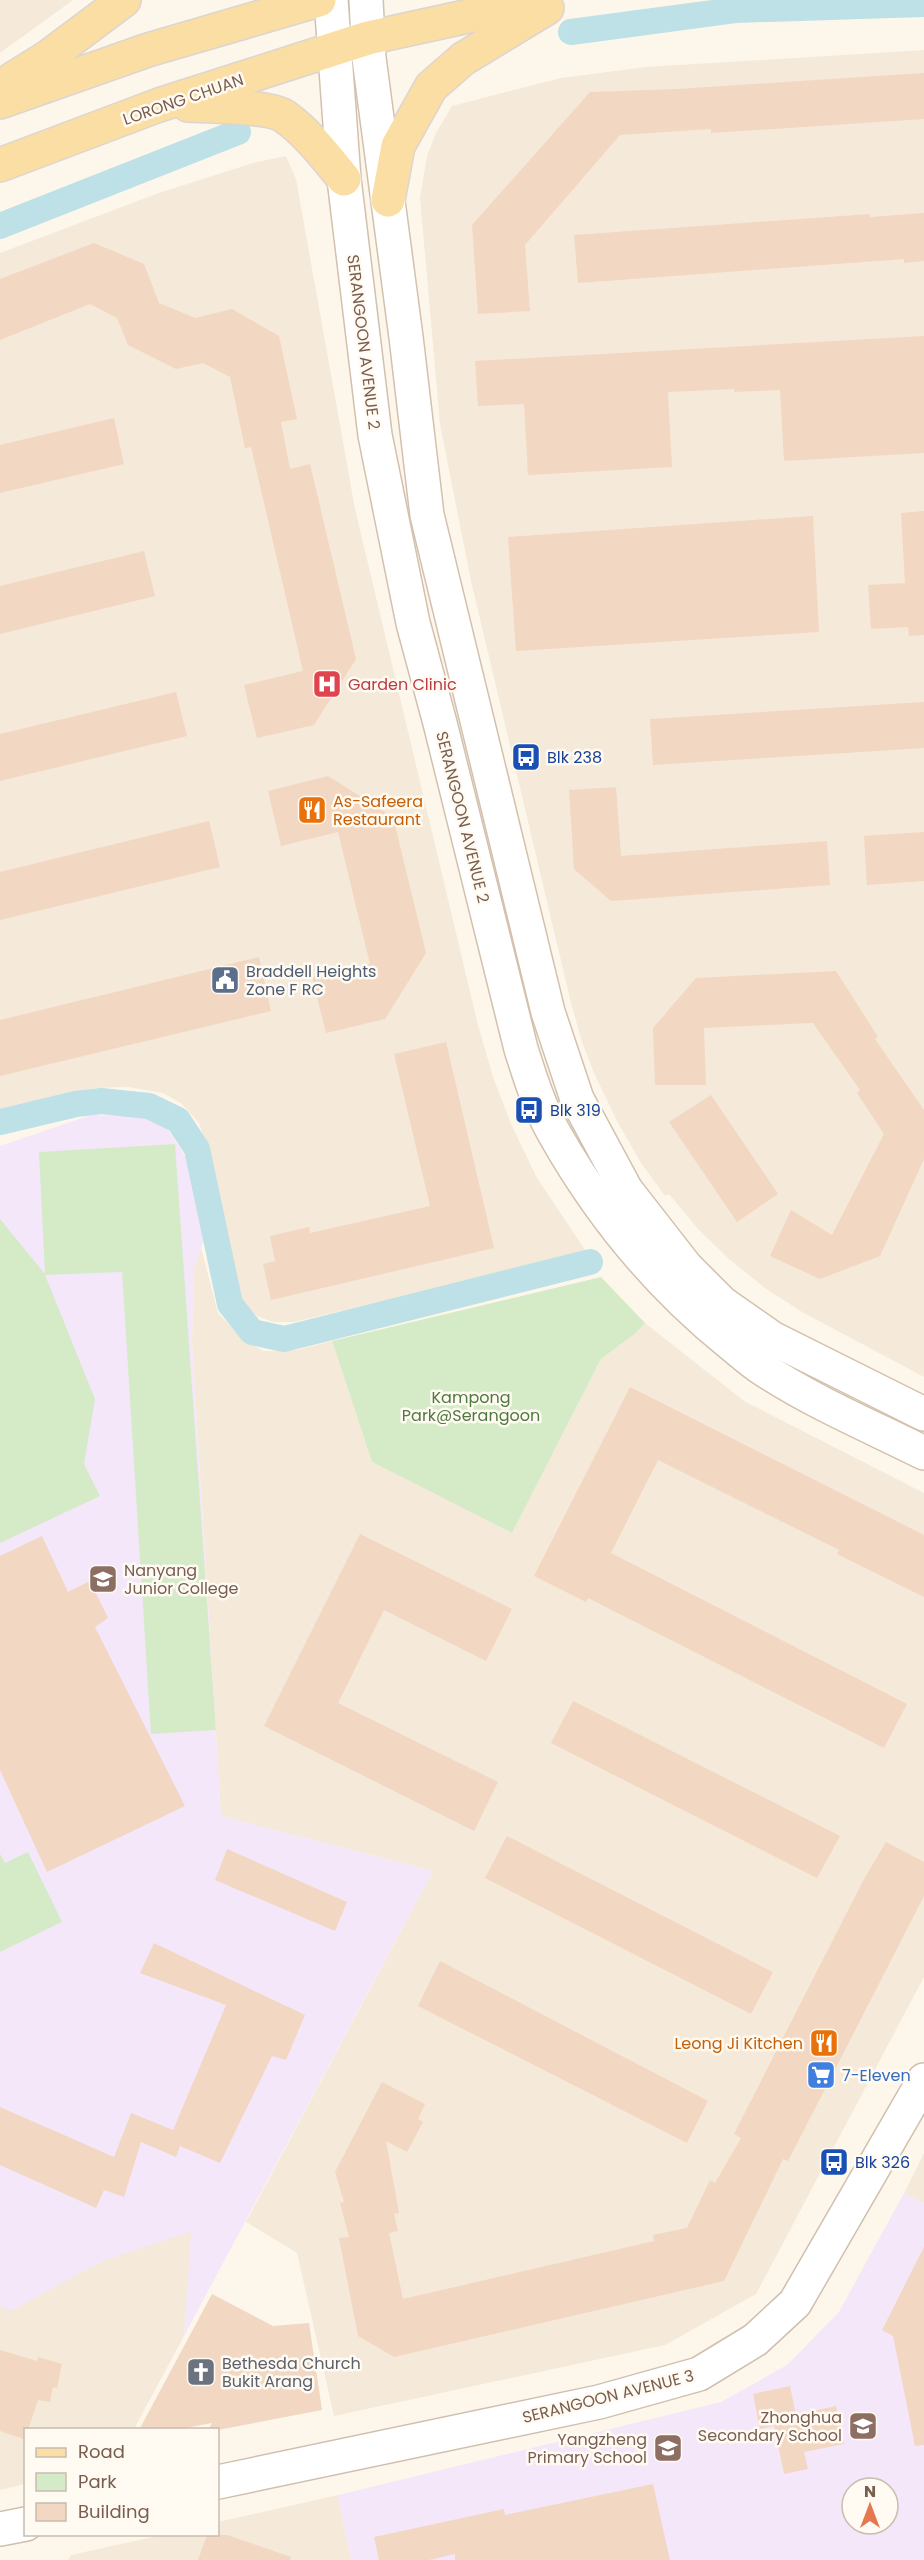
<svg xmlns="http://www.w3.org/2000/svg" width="924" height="2560" viewBox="0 0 924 2560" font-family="Poppins,sans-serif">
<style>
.residential{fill:#f5e9d9}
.education{fill:#f4e7fa;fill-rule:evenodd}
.green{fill:#d5ebc8}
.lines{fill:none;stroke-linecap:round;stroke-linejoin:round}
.canal{stroke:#bee0e7;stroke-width:26}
.building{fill:#f2d7c2}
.tertiary-casing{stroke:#d0bfaf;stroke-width:36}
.secondary-casing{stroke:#d3c0ad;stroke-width:36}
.primary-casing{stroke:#dcd5d1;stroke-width:36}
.tertiary{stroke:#fff;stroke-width:33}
.secondary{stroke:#fff;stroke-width:33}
.primary{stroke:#fadea4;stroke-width:33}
.labels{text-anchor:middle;stroke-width:5;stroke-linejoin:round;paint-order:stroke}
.street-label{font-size:16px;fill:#795e4d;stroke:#fffaf2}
.health-label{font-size:16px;fill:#be3a42;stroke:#fffaf2;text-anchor:start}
.transit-label{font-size:16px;fill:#164399;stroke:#fffaf2;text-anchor:start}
.food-label{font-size:16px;fill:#c56008;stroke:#fffaf2;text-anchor:start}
.service-label{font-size:16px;fill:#4e5e75;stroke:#fffaf2;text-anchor:start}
.park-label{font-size:16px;fill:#507941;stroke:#fffaf2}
.education-label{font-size:16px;fill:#785e54;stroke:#fffaf2;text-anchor:end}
.shop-label{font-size:16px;fill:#366cbe;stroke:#fffaf2;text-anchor:start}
.worship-label{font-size:16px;fill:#5b616d;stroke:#fffaf2;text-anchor:start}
</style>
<rect width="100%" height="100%" fill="#fdf7eb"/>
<g class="residential">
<path d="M0,0h73l-73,53z"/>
<path d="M924,50v1327l-122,-65 -37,-24 -36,-29 -31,-30 -29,-35 -4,2 -24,-33 -23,-40 -24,-50 -12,-31 -11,-39 -100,-422 -31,-157 -20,-226 7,-42 9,-23 16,-27 109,-28 85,-11z"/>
<path d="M286,156l10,23 59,330 123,516 15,52 18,47 26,54 50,75 -293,69h-21l-16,-6 -15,-15 -34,-151 -9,-27 -17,-19 -19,-11 -35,-6 -34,1 -94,21v-856l159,-60 94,-30z"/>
<path d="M201,1248l17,65 26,27 19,11 34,-1 35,-9 40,121 140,71 89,-174 35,-26 9,-10 99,78 180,92v484l-168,317 -91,51 -331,71 -37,-163 -51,-31 187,-351 -212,-55 -29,-474 2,-73z"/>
<path d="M924,2153v50l-20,-10z"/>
<path d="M192,2231l-8,105 -50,93 -108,1 -1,54 -25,6v-184l11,4 91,-49z"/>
<path d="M338,2495l13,65h-283l3,-5 91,-20 56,-1v-12z"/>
</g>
<g class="education">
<path d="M91,1115l41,1 19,3 14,6 27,42 15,63 -13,39 -2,73 29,474 212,55 -249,465 7,-104 -89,29 -91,50 -11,-5v-1160z"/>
<path d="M904,2193l20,10v357h-573l-13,-65 383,-93 66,-37 52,-53zM852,2488h36v36h-36z"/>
</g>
<g class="green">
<path d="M175,1144l41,586 -65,4 -29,-462 -77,3 50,124 -11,65 16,32 -100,47v-324l45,55 -6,-122z"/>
<path d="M601,1277l44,46 -9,10 -35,26 -89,174 -140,-71 -40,-121z"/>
<path d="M28,1852l34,70 -62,30v-98l5,9z"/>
</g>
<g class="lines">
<g class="canal">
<path d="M571,32l164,-22 189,-6"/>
<path d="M0,226l238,-94"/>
<path d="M0,1122l76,-18 25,-3 48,5 29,14 19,29 33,155 22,28 32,7 306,-77"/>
</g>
</g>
<g class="building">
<path d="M924,73v46l-213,14v-4l-91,6 -95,110 5,66 -52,3 -6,-89 118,-133 87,-3z"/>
<path d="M924,213v48l-20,2v-4l-326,24 -4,-48 296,-21v3z"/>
<path d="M94,243l50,21 15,39 36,15 37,-9 47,27 18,83 -16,3 9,47 20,-5 46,195 -42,66 -57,13 -13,-53 59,-14 -52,-224 -6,1 -15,-71 -27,-14 -27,6 -48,-24 -11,-27 -27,-14 -90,36v-61z"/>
<path d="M924,336v117l-140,8 -4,-71 -46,2v-3l-66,3 4,75 -144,8 -4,-71 -46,2 -3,-45z"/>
<path d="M114,418l10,46 -124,29v-48z"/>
<path d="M924,511v124l-15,1 -1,-9 -37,2 -3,-44 37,-2 -4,-70z"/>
<path d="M813,516l6,116 -303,19 -8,-114z"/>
<path d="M144,551l11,45 -155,38v-48z"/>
<path d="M176,692l11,44 -187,45v-47z"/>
<path d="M924,702v46l-271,17 -3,-46z"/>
<path d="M328,776l65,41 33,136 -41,66 -59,14 -14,-56 58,-13 -32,-132 -57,14 -13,-55z"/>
<path d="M616,787l5,69 206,-15 3,44 -219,16 -37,-32 -5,-79z"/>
<path d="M209,821l11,46 -220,53v-48z"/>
<path d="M924,832v49l-57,4 -3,-49z"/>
<path d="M259,957l12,54 -271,65v-56z"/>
<path d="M836,971l42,66 -3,2 49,71v49l-44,97 -60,23 -50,-23 21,-46 41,25 52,-101 -27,-41 3,-3 -47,-67 -109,5 2,57h-51l-2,-57 43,-50z"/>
<path d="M446,1042l48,206 -223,52 -8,-36 12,-3 -5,-25 39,-9 1,6 120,-27 -36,-152z"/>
<path d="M711,1095l67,99 -41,28 -68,-100z"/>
<path d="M630,1387l294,148v62l-87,-43 2,-4 -181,-90 -47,93 296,151 -23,44 -296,-150 -2,4 -52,-26z"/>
<path d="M360,1534l152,75 -26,52 -102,-51 -46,93 160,79 -24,49 -210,-105z"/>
<path d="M42,1536l26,56 22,-11 18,37 -13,9 90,179 -138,66 -47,-102v-214z"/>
<path d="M573,1701l267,135 -23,42 -266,-135z"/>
<path d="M507,1836l266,136 -22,42 -266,-136z"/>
<path d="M886,1842l38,20v34l-136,265 -5,-2 -59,122 -330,76 -36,-21 -19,-98 10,-1 -9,-34 4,-1 -9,-30 47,-90 43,22 -7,15 5,3 -16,30 -21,-11 13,72 -5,1 4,17 -9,2 14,66 251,-58 -1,-6 34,-7 23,-48 5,3 26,-45 -7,-4 130,-255z"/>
<path d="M227,1849l120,53 -12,29 -120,-51z"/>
<path d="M154,1943l151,72 -19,45 -14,-4 -52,107 -40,-17 -4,11 -35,-15 -17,55 -20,-7 -8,18 -96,-43v-58l114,50 17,-44 42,17 53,-125 -86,-32z"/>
<path d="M440,1961l268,140 -21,42 -269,-137z"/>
<path d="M924,2247v198l-9,1 -22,-110 -11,-6z"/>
<path d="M212,2294l61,32 36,-3 13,87 -104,20h-10l4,-7 -37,7h-36z"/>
<path d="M0,2350l37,11 1,-4 24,7 -5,24 -4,-1 -3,15 -12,-2 -10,30h-2l-2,9 -24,-8z"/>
<path d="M790,2386l6,29 40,-9 8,38 -40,8 4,17 -24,5 -10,-48 -14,3 -7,-35z"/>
<path d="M653,2484l17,76h-215v-6l-26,6h-50l-5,-23 130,-28 1,6z"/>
<path d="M207,2535h20l64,22 -1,3h-92z"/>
</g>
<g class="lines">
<g class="tertiary-casing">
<g id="tertiary">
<path d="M218,2482l381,-80 100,-28 56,-34 40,-37 129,-223"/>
<path d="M0,2529l26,-5"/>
</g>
</g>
<g class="secondary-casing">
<g id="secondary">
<path d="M331,0l13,179 31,256 38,188 27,100 81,326c9,28 18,58 33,84 45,80 105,153 177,211 10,8 21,18 32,25 50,33 107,57 161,84"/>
<path d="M366,0l3,58 37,279 21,178 121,497 29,87 49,91 60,77 36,36 50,35 152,76"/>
</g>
</g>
<g class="primary-casing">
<g id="primary">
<path d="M0,87l48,-30 76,-57"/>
<path d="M0,102l148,-52 171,-50"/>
<path d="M188,105c20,1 80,1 96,11 24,17 42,41 60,63"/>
<path d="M0,165l159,-60 209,-67 175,-38"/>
<path d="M388,200l10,-54 33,-59 32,-28 84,-51"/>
</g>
</g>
<use href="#tertiary" class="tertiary"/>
<use href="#secondary" class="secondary"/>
<use href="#primary" class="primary"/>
</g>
<defs>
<g id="hospital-square" transform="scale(1.5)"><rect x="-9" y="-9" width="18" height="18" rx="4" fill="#e0444e" stroke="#fffaf2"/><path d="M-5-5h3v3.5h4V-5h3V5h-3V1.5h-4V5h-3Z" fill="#fff"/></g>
<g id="bus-square" transform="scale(1.5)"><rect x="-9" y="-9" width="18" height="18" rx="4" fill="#1a4fb4" stroke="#fffaf2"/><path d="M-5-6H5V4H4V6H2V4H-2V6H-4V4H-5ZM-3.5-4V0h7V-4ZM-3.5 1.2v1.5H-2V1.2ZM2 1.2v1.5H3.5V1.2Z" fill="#fff"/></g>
<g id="restaurant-square" transform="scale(1.5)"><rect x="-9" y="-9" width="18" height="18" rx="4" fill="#e8710a" stroke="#fffaf2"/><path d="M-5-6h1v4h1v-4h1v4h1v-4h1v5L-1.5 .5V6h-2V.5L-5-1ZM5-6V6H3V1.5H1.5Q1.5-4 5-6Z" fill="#fff"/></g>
<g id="civic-square" transform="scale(1.5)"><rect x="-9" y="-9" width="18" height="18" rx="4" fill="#5c6f8a" stroke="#fffaf2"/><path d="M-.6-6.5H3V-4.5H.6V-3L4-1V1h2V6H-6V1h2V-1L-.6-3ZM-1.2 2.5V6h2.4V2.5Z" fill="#fff"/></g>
<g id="university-square" transform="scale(1.5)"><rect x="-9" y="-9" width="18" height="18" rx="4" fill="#8d6e63" stroke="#fffaf2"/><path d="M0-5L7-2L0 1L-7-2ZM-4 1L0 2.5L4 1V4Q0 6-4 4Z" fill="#fff"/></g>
<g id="supermarket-square" transform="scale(1.5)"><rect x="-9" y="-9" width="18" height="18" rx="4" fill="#3f7fe0" stroke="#fffaf2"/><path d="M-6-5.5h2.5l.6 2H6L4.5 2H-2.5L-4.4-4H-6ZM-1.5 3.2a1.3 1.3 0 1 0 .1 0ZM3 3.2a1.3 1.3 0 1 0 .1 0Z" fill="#fff"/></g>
<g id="church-square" transform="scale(1.5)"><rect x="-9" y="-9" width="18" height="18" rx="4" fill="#6b7280" stroke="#fffaf2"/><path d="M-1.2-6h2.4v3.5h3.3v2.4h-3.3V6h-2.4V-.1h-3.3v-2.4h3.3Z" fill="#fff"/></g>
<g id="school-square" transform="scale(1.5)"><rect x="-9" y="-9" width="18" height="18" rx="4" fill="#8d6e63" stroke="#fffaf2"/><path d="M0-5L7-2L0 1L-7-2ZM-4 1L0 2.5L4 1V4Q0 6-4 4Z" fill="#fff"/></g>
</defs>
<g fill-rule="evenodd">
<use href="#hospital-square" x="327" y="684"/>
<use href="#bus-square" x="526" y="757"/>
<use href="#restaurant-square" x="312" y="810"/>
<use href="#civic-square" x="225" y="980"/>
<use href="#bus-square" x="529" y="1110"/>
<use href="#university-square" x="103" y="1579"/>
<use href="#restaurant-square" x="824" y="2043"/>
<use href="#supermarket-square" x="821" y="2075"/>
<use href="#bus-square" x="834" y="2162"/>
<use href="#church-square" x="201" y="2372"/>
<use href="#school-square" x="863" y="2426"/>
<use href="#school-square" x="668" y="2448"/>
</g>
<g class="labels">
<g class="street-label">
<text transform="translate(183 99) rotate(-19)" y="6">LORONG CHUAN</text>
<text transform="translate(364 342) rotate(83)" y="6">SERANGOON AVENUE 2</text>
<text transform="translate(463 817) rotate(76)" y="6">SERANGOON AVENUE 2</text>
<text transform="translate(608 2396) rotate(-14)" y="6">SERANGOON AVENUE 3</text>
</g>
<g class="health-label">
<text x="348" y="690">Garden Clinic</text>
</g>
<g class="transit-label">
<text x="547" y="763">Blk 238</text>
<text x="550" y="1116">Blk 319</text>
<text x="855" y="2168">Blk 326</text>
</g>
<g class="food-label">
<text x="333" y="807">As-Safeera<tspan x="333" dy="18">Restaurant</tspan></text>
<text x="803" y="2049" text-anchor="end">Leong Ji Kitchen</text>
</g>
<g class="service-label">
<text x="246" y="977">Braddell Heights<tspan x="246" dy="18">Zone F RC</tspan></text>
</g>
<g class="park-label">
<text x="471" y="1403">Kampong<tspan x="471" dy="18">Park@Serangoon</tspan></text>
</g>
<g class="education-label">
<text x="124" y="1576" text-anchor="start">Nanyang<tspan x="124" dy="18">Junior College</tspan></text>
<text x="842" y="2423">Zhonghua<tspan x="842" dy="18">Secondary School</tspan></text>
<text x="647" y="2445">Yangzheng<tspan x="647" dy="18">Primary School</tspan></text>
</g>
<g class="shop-label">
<text x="842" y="2081">7-Eleven</text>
</g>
<g class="worship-label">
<text x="222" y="2369">Bethesda Church<tspan x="222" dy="18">Bukit Arang</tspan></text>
</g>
</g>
<rect x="24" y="2428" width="195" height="108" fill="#fffaf2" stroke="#c9bcb0" stroke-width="1.5"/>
<rect x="36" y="2448" width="30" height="9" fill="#fadea4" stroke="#c9bcb0" stroke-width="1.5"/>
<text x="78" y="2458" font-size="18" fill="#795e4d">Road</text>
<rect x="36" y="2473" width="30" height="18" fill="#d5ebc8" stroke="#c9bcb0" stroke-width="1.5"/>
<text x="78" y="2488" font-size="18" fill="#795e4d">Park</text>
<rect x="36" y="2503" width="30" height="18" fill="#f2d7c2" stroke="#c9bcb0" stroke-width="1.5"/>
<text x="78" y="2518" font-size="18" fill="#795e4d">Building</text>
<g transform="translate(870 2506)"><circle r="28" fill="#fffaf2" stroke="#c9bcb0" stroke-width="1.5"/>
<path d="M0-4.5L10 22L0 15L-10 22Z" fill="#e67851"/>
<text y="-9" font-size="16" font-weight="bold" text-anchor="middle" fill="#795e4d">N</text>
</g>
</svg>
